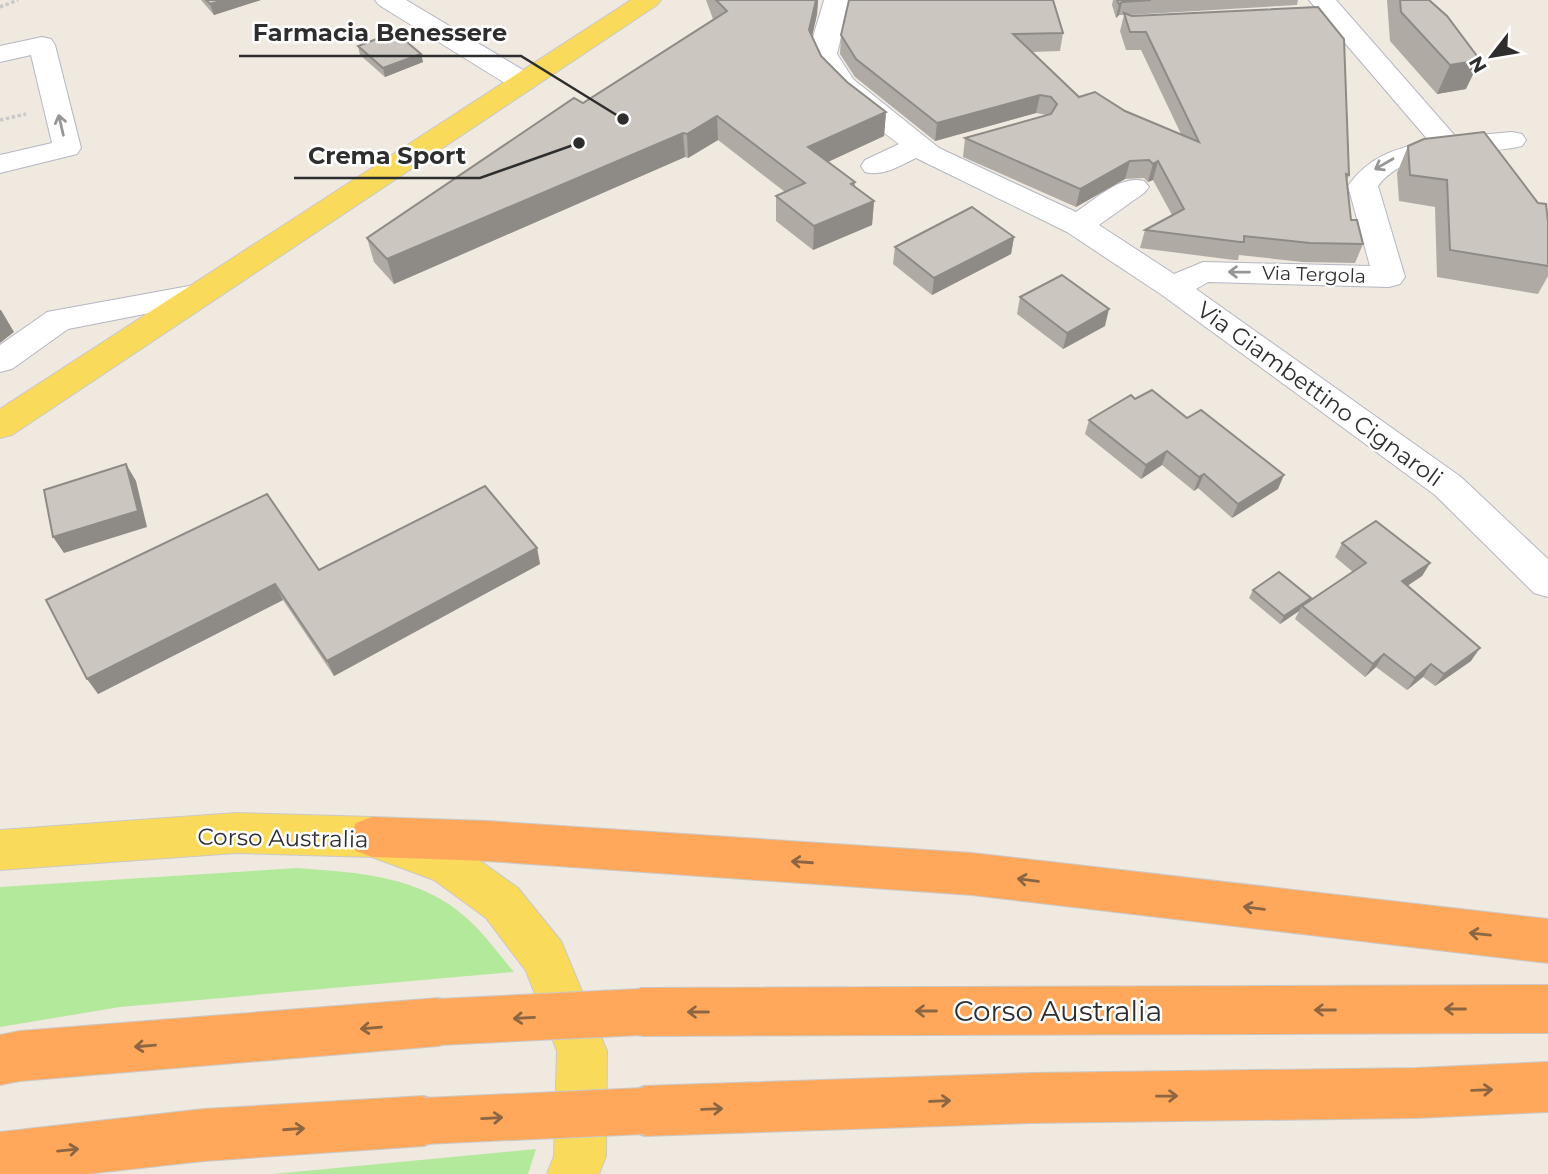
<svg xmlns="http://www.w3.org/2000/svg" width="1548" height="1174" viewBox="0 0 1548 1174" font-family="Montserrat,sans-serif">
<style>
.green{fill:#b2e99a}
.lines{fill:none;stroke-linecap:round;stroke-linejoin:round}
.minor-casing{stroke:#b4b6c2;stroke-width:2}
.major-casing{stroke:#c9c9c9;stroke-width:2}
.highway-casing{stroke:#c9c9c9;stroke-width:2}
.path{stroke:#c9c9c9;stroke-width:3.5;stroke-dasharray:3.5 2.5;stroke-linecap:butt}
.minor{fill:#fff;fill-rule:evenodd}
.major{fill:#fada5b;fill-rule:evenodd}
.highway{fill:#ffa85b;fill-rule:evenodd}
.highway-bridge-casing{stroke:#c9c9c9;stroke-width:48;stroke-linecap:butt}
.highway-bridge{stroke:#ffa85b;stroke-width:46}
.wall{fill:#afaaa4}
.shaded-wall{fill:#8e8b86}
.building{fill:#cbc6bf;stroke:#8e8b86;stroke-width:2}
.oneway{stroke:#969696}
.oneway2{stroke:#8c6542}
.labels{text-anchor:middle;stroke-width:5;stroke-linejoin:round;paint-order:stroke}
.far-street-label{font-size:19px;fill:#2e2e2e;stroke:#fff}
.street-label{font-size:23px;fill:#2e2e2e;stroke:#fff}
.near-street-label{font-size:28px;fill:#2e2e2e;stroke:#fff}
.leader{fill:none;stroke:#2e2e2e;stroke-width:2.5}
.callout-dot{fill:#2e2e2e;stroke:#fff;stroke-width:2.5}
.callout-label{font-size:24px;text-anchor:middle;font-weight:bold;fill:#2e2e2e;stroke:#fff;stroke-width:5;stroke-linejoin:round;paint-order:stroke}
</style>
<rect width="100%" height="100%" fill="#f0e9e0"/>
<g class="green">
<path d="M298,868c64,5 129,8 177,58 14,14 26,31 39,46l-394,35 -120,20v-140z"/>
<path d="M536,1149l-8,25h-255z"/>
</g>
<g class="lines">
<g class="minor-casing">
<g id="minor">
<path d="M375,0h31l127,76 3,6 -3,6 -10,2 -10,-2 -134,-83z"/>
<path d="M824,0h26l-13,54 16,25 86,69 137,64c20,-13 44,-37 68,-31l5,6 -5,6 -45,32 75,49 29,-12 167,4 -22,-80c21,-30 47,-37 81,-45l-102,-119 -53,3 -9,-3 -4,-5 4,-5 50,-5 -6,-7h27l120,137 56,-5 10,2 4,6 -4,6c-46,11 -112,-2 -144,40l27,91 -5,7 -11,3 -181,-5 -12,7 265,188 87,82v38l-14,-4 -99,-98 -273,-200 -95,-63 -151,-74c-17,8 -33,19 -51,14l-4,-6 4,-6 34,-16c-23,-18 -86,-60 -88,-90 -1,-13 10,-41 13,-54z"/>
<path d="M42,37l9,2 4,6 26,103 -4,6 -77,19v-18l52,-12 -21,-88 -31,7v-16z"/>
<path d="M200,284l11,3 5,7 -5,7 -143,28 -56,40 -12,3v-27l47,-33z"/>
</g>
</g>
<g class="major-casing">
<g id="major">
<path d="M631,0h30l-4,5 -645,430 -12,3v-29z"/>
<path d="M236,813l136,4 93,33 53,38 43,53 46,110 -1,105 -7,18h-52l7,-18 3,-105 -31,-80 -40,-53 -52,-38 -62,-23 -136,-4 -236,17v-40z"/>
</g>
</g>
<g class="highway-casing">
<g id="highway">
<path d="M372,817l115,4 485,32 576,66v44l-576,-68 -485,-34 -115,-4 -16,-6 -6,-14 6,-14z"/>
<path d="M1548,985v48l-907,3 -17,-7 -7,-17 7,-17 17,-7z"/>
<path d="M439,998l17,7 7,17 -7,17 -17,7 -419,35 -20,4v-50l20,-4z"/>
<path d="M1548,1062v50l-132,6 -385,5 -387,13 -18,-7 -7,-18 7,-18 18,-7 387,-13 385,-5z"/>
<path d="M424,1096l18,7 7,18 -7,18 -18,7 -220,15 -118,13h-86v-42l204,-23z"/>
</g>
</g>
<g class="path">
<path d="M0,7l18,-7"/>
<path d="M0,120l26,-6"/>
</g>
<use href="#minor" class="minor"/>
<use href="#major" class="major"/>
<use href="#highway" class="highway"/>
<g class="highway-bridge-casing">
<g id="highway-bridge">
<path d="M439,1022l202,-10"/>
<path d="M424,1121l220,-10"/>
</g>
</g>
<use href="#highway-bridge" class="highway-bridge"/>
</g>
<g class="wall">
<path d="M201,0h60l-47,15z"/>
<path d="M706,0h112l-1,14 -5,23 9,19 26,26 39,30 -2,24 -56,26 27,20v5l19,14 -2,24 -59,25 -37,-29v-25l9,-4 -67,-52 -30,18 -3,-1 -291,127 -20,-22 -7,-24 216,-135 130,-84z"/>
<path d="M1113,0h185l-1,5 -168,10 220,160 -2,6 4,39 12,24 -8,19 -52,-1 -64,-7 -1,5h-4l-94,-12 5,-18 27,-15 -19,-35 -5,2 -4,-4 -19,1 -49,28 -113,-50 2,-19 82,-23 -11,-2 -101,28 -80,-64 -15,-23 1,-19 222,-2 -3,18 -28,1 47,45 46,14 56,23 -40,-84h-15l-6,-19 4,-16h-5l-3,3 -4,-13z"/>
<path d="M1387,0h42l37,89 -29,5 -47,-53z"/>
<path d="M358,46l63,8 2,8 -38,15 -25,-22z"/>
<path d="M1408,146l140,76v54l-10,18 -101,-17 -2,-70 -36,-6 -2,-28z"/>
<path d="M1014,237l-3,17 -79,41 -39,-31 2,-17z"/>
<path d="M1020,297l85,29 -42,23 -46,-35z"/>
<path d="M1135,399l52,19 91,71 -46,29 -34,-30 -4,3 -32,-26 -21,14 -56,-45 4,-14z"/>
<path d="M1342,543l88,20 -8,13 -15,10 64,75 -36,25 -12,-9 -16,13 -31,-23 -11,10 -70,-58 4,-8 -19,13 -31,-26 4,-8 56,11 44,-29 -18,-15z"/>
<path d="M537,548l3,16 -206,112 -51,-76 -185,94 -52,-94z"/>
</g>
<g class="shaded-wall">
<path d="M224,0h37l-47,15 -4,-11z"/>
<path d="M816,0h2l-1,14 -9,40 1,-24z"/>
<path d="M1122,2l-3,13 -3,3 3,-14z"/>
<path d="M421,54l2,8 -38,15 -2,-9z"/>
<path d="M1480,60l-14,29 -29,5 13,-29z"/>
<path d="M1040,95l-4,18 -101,28 2,-18z"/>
<path d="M886,112l-2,24 -76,35v-24z"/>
<path d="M717,116l1,24 -30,18 -1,-24z"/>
<path d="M683,133l2,24 -291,127 -7,-25z"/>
<path d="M1130,161l-5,18 -49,28 4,-18z"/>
<path d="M1158,161l-5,19 -5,2 5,-18z"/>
<path d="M874,201l-2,24 -59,25 1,-24z"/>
<path d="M1014,237l-3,17 -79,41 2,-17z"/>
<path d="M1109,309l-4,17 -42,23 4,-16z"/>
<path d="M0,310h1l13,22 -14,11z"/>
<path d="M1167,451l-5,14 -21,14 5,-14z"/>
<path d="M126,464l10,17 11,46 -83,26 -11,-16z"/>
<path d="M1204,474l-6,14 -4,3 5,-14z"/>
<path d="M1284,475l-6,14 -46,29 6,-14z"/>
<path d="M537,548l3,16 -206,112 -7,-15z"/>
<path d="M1430,563l-8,13 -27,18 7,-13z"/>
<path d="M275,584l8,16 -185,94 -11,-15z"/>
<path d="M1311,598l-4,8h-5l-3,5 -19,13 4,-8z"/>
<path d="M1480,648l-9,13 -36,25 9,-12z"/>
<path d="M1384,654l-8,13 -11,10 8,-13z"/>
<path d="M1431,664l-8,13 -16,13 8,-12z"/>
</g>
<g class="building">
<path d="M206,0h18l-14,4z"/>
<path d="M716,0h100l-7,30 12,26 26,26 39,30 -78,35 47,35 -4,2 23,17 -60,25 -38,-30 29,-13 -88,-67 -30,18 -4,-1 -296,126 -20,-21 207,-140 9,5 144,-92z"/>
<path d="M849,0h204l10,33 -50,1 66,63 16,-5 30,19 74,31 -53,-110h-16l-6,-19 8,3 186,-9 26,32 5,136 -3,-1 5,46h6l6,24 -53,-1 -66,-7v6h-4l-95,-12 39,-21 -26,-48 -5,3 -4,-4 -19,1 -50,28 -115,-51 86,-24 6,-10 -6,-7 -11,-2 -103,28 -81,-64 -15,-24z"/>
<path d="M1117,0h34l-29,2 -3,2z"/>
<path d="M1400,0h29l18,16 33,44 -30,5 -49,-53z"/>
<path d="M395,32l26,22 -38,14 -25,-22z"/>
<path d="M1484,132l54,71 8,1 2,18v44l-98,-16 -3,-70 -37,-5 -2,-29 16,-7z"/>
<path d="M972,207l42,30 -80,41 -39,-31z"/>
<path d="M1062,275l47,34 -42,24 -47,-36z"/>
<path d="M1152,390l35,28 14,-8 83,65 -46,29 -34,-30 -5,3 -32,-26 -21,14 -57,-45 42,-25 4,4z"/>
<path d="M126,464l12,47 -85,26 -9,-47z"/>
<path d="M485,486l52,62 -210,113 -52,-77 -188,95 -41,-79 221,-106 52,76z"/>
<path d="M1376,521l54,42 -28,18 78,67 -36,26 -13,-10 -16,14 -31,-24 -11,10 -71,-58 64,-43 -24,-20z"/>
<path d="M1279,572l32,26 -27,18 -31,-26z"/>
</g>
<defs><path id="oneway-shaft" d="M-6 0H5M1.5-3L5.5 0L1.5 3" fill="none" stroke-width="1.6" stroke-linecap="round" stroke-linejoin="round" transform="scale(1.75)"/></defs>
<g class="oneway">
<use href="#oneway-shaft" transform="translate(61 125) rotate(-103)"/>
<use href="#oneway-shaft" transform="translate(1384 164) rotate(150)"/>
<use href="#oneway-shaft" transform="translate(1239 272) rotate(-179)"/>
</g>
<g class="oneway2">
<use href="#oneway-shaft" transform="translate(802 862) rotate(-176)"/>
<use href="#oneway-shaft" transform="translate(1028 880) rotate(-173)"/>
<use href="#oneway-shaft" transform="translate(1254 908) rotate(-173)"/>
<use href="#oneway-shaft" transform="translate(1480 934) rotate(-174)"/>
<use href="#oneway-shaft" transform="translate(1455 1009) rotate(180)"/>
<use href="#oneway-shaft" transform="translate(1325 1010) rotate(180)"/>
<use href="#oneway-shaft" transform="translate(926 1011) rotate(180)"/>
<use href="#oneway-shaft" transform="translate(698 1012) rotate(180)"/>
<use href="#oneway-shaft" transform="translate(524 1018) rotate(177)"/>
<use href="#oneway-shaft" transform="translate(371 1028) rotate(175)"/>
<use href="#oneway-shaft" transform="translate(145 1046) rotate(175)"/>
<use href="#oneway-shaft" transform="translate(1482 1090) rotate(-2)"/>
<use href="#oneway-shaft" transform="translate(1167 1096) rotate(-1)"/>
<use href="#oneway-shaft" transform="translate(940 1101) rotate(-2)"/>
<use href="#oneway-shaft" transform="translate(712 1109) rotate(-2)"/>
<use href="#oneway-shaft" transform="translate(492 1118) rotate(-3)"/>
<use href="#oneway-shaft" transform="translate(294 1129) rotate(-4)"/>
<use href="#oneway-shaft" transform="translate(68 1150) rotate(-6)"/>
</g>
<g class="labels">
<g class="far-street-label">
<text transform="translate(1314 274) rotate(2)" y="7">Via Tergola</text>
</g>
<g class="street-label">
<text transform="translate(1320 394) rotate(36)" y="8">Via Giambettino Cignaroli</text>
<text transform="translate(283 838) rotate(1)" y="8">Corso Australia</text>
</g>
<g class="near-street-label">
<text x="1058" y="1021">Corso Australia</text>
</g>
</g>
<path class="leader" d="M623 119L521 56H239M579 143L480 178H294"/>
<g class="callout-dot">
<circle cx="623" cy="119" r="7"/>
<circle cx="579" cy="143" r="7"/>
</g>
<g class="callout-label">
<text x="380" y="41">Farmacia Benessere</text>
<text x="387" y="164">Crema Sport</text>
</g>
<g transform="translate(1492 56) rotate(239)" stroke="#ffffff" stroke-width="5" paint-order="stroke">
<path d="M0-5L12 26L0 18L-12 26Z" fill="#2e2e2e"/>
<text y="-10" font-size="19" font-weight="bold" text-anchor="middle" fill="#2e2e2e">N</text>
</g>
</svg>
